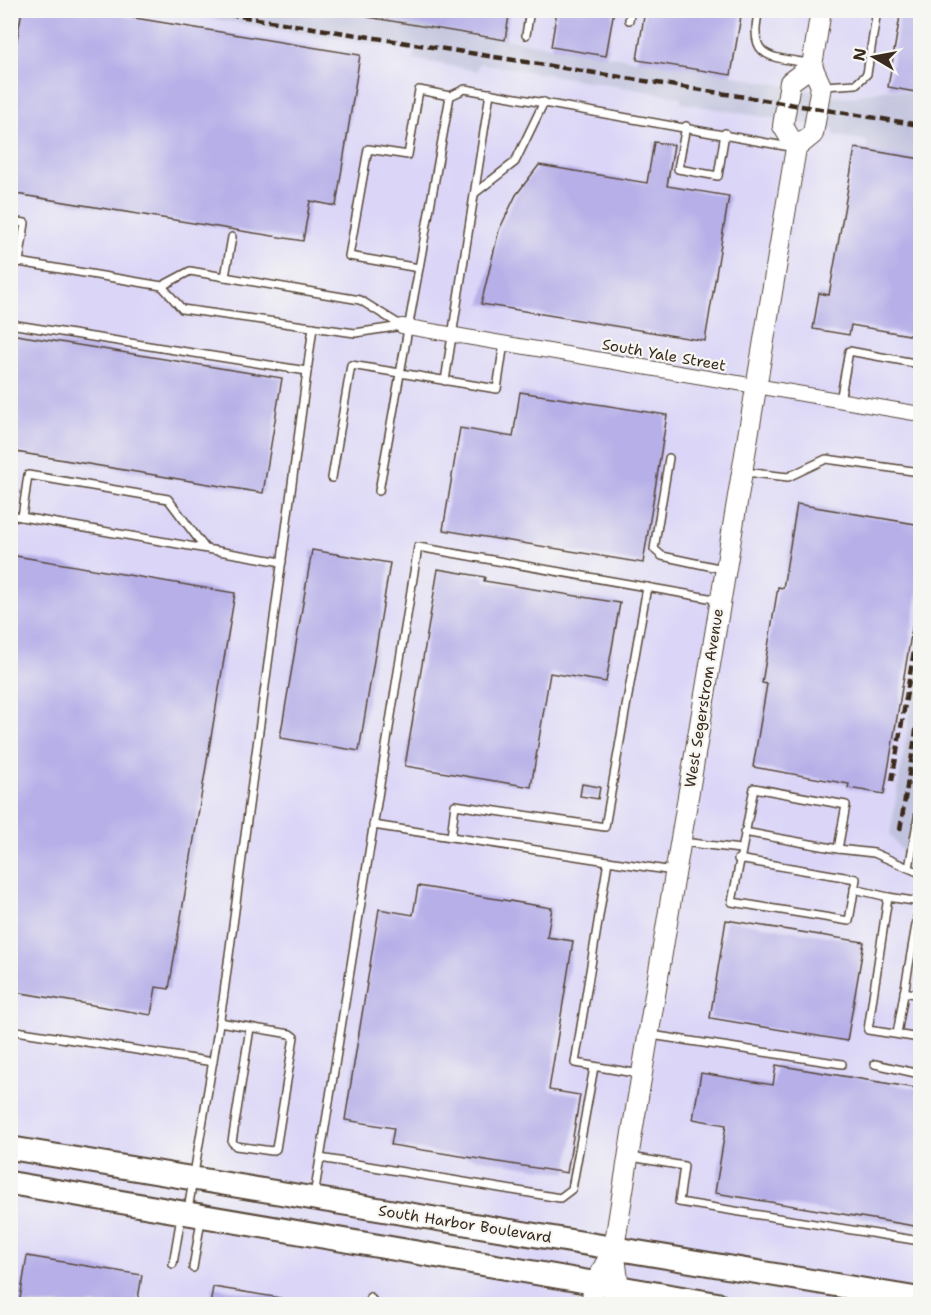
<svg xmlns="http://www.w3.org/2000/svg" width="931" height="1315" viewBox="0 0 931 1315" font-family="'Shantell Sans',sans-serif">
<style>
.built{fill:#dbd6f7}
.industrial{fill:#c1c2dd}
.building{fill:#b6afe8}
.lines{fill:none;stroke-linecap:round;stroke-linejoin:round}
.service-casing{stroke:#564638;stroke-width:10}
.minor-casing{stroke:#564638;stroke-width:16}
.secondary-casing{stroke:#564638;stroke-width:22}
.primary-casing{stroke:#564638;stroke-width:26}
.service{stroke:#fff;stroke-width:7}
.minor{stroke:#fff;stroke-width:14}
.secondary{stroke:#fff;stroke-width:20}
.primary{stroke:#fff;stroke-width:22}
.rail{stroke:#3b2a1e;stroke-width:4.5;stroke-dasharray:9 4.5;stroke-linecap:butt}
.labels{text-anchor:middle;stroke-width:4.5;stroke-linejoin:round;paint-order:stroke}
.street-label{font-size:15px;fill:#3b2a1e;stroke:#f6f6f2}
</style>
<rect width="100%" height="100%" fill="#f6f6f2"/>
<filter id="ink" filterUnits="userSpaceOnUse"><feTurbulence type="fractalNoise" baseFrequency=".0167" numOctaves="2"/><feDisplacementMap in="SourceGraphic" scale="12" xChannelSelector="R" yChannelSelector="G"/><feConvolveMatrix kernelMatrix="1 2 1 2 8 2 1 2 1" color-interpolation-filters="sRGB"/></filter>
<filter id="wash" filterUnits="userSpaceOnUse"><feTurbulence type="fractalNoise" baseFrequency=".008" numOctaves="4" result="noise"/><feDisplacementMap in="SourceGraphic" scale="24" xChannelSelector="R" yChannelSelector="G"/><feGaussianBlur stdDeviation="1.35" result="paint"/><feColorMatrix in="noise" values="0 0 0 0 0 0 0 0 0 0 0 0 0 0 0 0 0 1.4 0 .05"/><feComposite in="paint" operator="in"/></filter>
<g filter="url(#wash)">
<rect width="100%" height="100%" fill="#eee5cb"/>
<rect class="built" x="11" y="11" width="909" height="1293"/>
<g class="industrial">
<path d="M163,11h163l405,64 115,23 41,-9 33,5v65l-53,-10v-8l-33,-6v-6l-153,-26v-6l-202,-34 -2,8 -63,-12 1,-8z"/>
<path d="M920,655v91l-5,33 5,1 -13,78 -17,-23z"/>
</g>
<g id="blocks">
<g class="building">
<path d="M22,10h64l274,45 -24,151 -26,-5 -7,40 -293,-48v-113z"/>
<path d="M368,10h142l-5,30 -138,-23z"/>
<path d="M557,10h57l-8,46 -55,-9z"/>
<path d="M645,10h97l-11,65 -94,-15z"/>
<path d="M901,10h20v83l-33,-6z"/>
<path d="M654,142l20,3 -7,41 62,10 -24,145 -224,-37 18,-74 17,-35 23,-30 108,18z"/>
<path d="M855,148l66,11v178l-70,-12 -2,10 -36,-6 6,-36 10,2z"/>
<path d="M10,334l272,44 -19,115 -253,-42z"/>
<path d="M520,392l147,23 -24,148 -200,-33 17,-102 53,9z"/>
<path d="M797,504l124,21v51l-37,218 -36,-6 1,-4 -96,-17 14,-83 -5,-1 16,-96 5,1z"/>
<path d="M312,550l78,13 -31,188 -79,-13z"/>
<path d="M10,555l225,38 -66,396 -13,-2 -5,28 -141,-24z"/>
<path d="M438,569l47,8 -1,4 136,22 -14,79 -56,-9 -19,114 -126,-21z"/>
<path d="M582,784l18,3 -2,12 -18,-3z"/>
<path d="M418,886l134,22 -5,29 26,4 -24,149 31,5 -13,78 -176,-28 3,-17 -49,-8 34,-211 34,6z"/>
<path d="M726,920l138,22 -17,99 -137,-23z"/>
<path d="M776,1065l145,24v138l-206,-34 11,-68 -33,-6 8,-46 72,12z"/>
<path d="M27,1256l115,19 -5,30h-118z"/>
<path d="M213,1287l68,11 -1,7h-70z"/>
</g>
</g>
</g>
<g filter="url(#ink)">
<use href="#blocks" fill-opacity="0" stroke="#564638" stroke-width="1.5"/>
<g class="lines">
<g class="service-casing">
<g id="service">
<path d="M759,10c-12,49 11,47 50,53"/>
<path d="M629,20l2,-10"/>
<path d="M526,35l4,-25"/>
<path d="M824,86l32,-2 11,-10 10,-64"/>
<path d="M450,96l-31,172 -70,-12 19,-107 40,6 11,-65 31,6 15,-7 325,58"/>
<path d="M686,126l-8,43 40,7 7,-43"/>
<path d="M475,193l40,-31 29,-60"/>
<path d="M10,221l15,2 -6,39 143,24"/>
<path d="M190,271l170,29 42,26 -47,7 -173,-24 -20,-23z"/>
<path d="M225,277l7,-40"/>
<path d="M10,324l297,47"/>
<path d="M445,381l45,-288"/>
<path d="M840,401l9,-50 71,13"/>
<path d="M669,458l-15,91 8,7 61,13"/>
<path d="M745,472l43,5 38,-18 94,13"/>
<path d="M332,478l19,-113 146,24 7,-46"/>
<path d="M379,491l40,-223"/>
<path d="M10,515l272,47"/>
<path d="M22,517l6,-42 140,24 37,49"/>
<path d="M373,825l300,46"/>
<path d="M451,837l4,-32 150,22 42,-240"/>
<path d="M683,842l57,7"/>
<path d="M838,849l36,4 46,20"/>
<path d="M738,859l118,20 -7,42 -117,-19 22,-114 92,17 -8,44 -94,-17"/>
<path d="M608,861l-33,202 65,11"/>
<path d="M909,868l11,-62"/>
<path d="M854,889l34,8"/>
<path d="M904,992l16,3"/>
<path d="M219,1022l71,12 4,3 -18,112 -4,2 -36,-5 -4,-4 18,-114"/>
<path d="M10,1030l203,32"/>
<path d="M897,1034l23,-132 -32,-5 -20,133 52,8"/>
<path d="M651,1035l191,29"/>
<path d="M875,1064l45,10"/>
<path d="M631,1157l53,9 -5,36 241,39"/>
<path d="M320,1158l240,40 12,-9 22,-122"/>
<path d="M314,1196l104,-649 302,53"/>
<path d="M188,1210l35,-210 90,-673"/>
<path d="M173,1264l8,-47"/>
<path d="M193,1268l8,-48"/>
<path d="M370,1297l5,7"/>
</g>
</g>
<g class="minor-casing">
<path id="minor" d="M402,326l518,88"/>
</g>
<g class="secondary-casing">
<g id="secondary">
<path d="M796,148l17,-14 8,-48 -9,-20 9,-56"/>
<path d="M591,1304l3,-19 20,-37"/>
<path d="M616,1304l3,-15 -5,-41 18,-115 164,-985 -13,-22 7,-44 22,-16"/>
</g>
</g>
<g class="primary-casing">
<g id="primary">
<path d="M10,1148l910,151"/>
<path d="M10,1183l707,121"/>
</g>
</g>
<use href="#service" class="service"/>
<use href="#minor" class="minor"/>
<use href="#secondary" class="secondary"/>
<use href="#primary" class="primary"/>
<g class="rail">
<path d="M201,10l719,115"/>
<path d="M892,781l28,-166"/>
<path d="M900,830l20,-124"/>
</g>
</g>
</g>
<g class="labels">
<g class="street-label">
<text transform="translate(664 355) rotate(10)" y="5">South Yale Street</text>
<text transform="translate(704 698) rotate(-81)" y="5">West Segerstrom Avenue</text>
<text transform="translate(465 1224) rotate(9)" y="5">South Harbor Boulevard</text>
</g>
</g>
<rect width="931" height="1315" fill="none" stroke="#f6f6f2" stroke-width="36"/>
<g transform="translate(874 57) rotate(280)" stroke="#f6f6f2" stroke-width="4.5" paint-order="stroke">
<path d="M0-4.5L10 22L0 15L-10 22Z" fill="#3b2a1e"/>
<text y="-9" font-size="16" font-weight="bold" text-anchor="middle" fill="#3b2a1e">N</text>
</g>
</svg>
